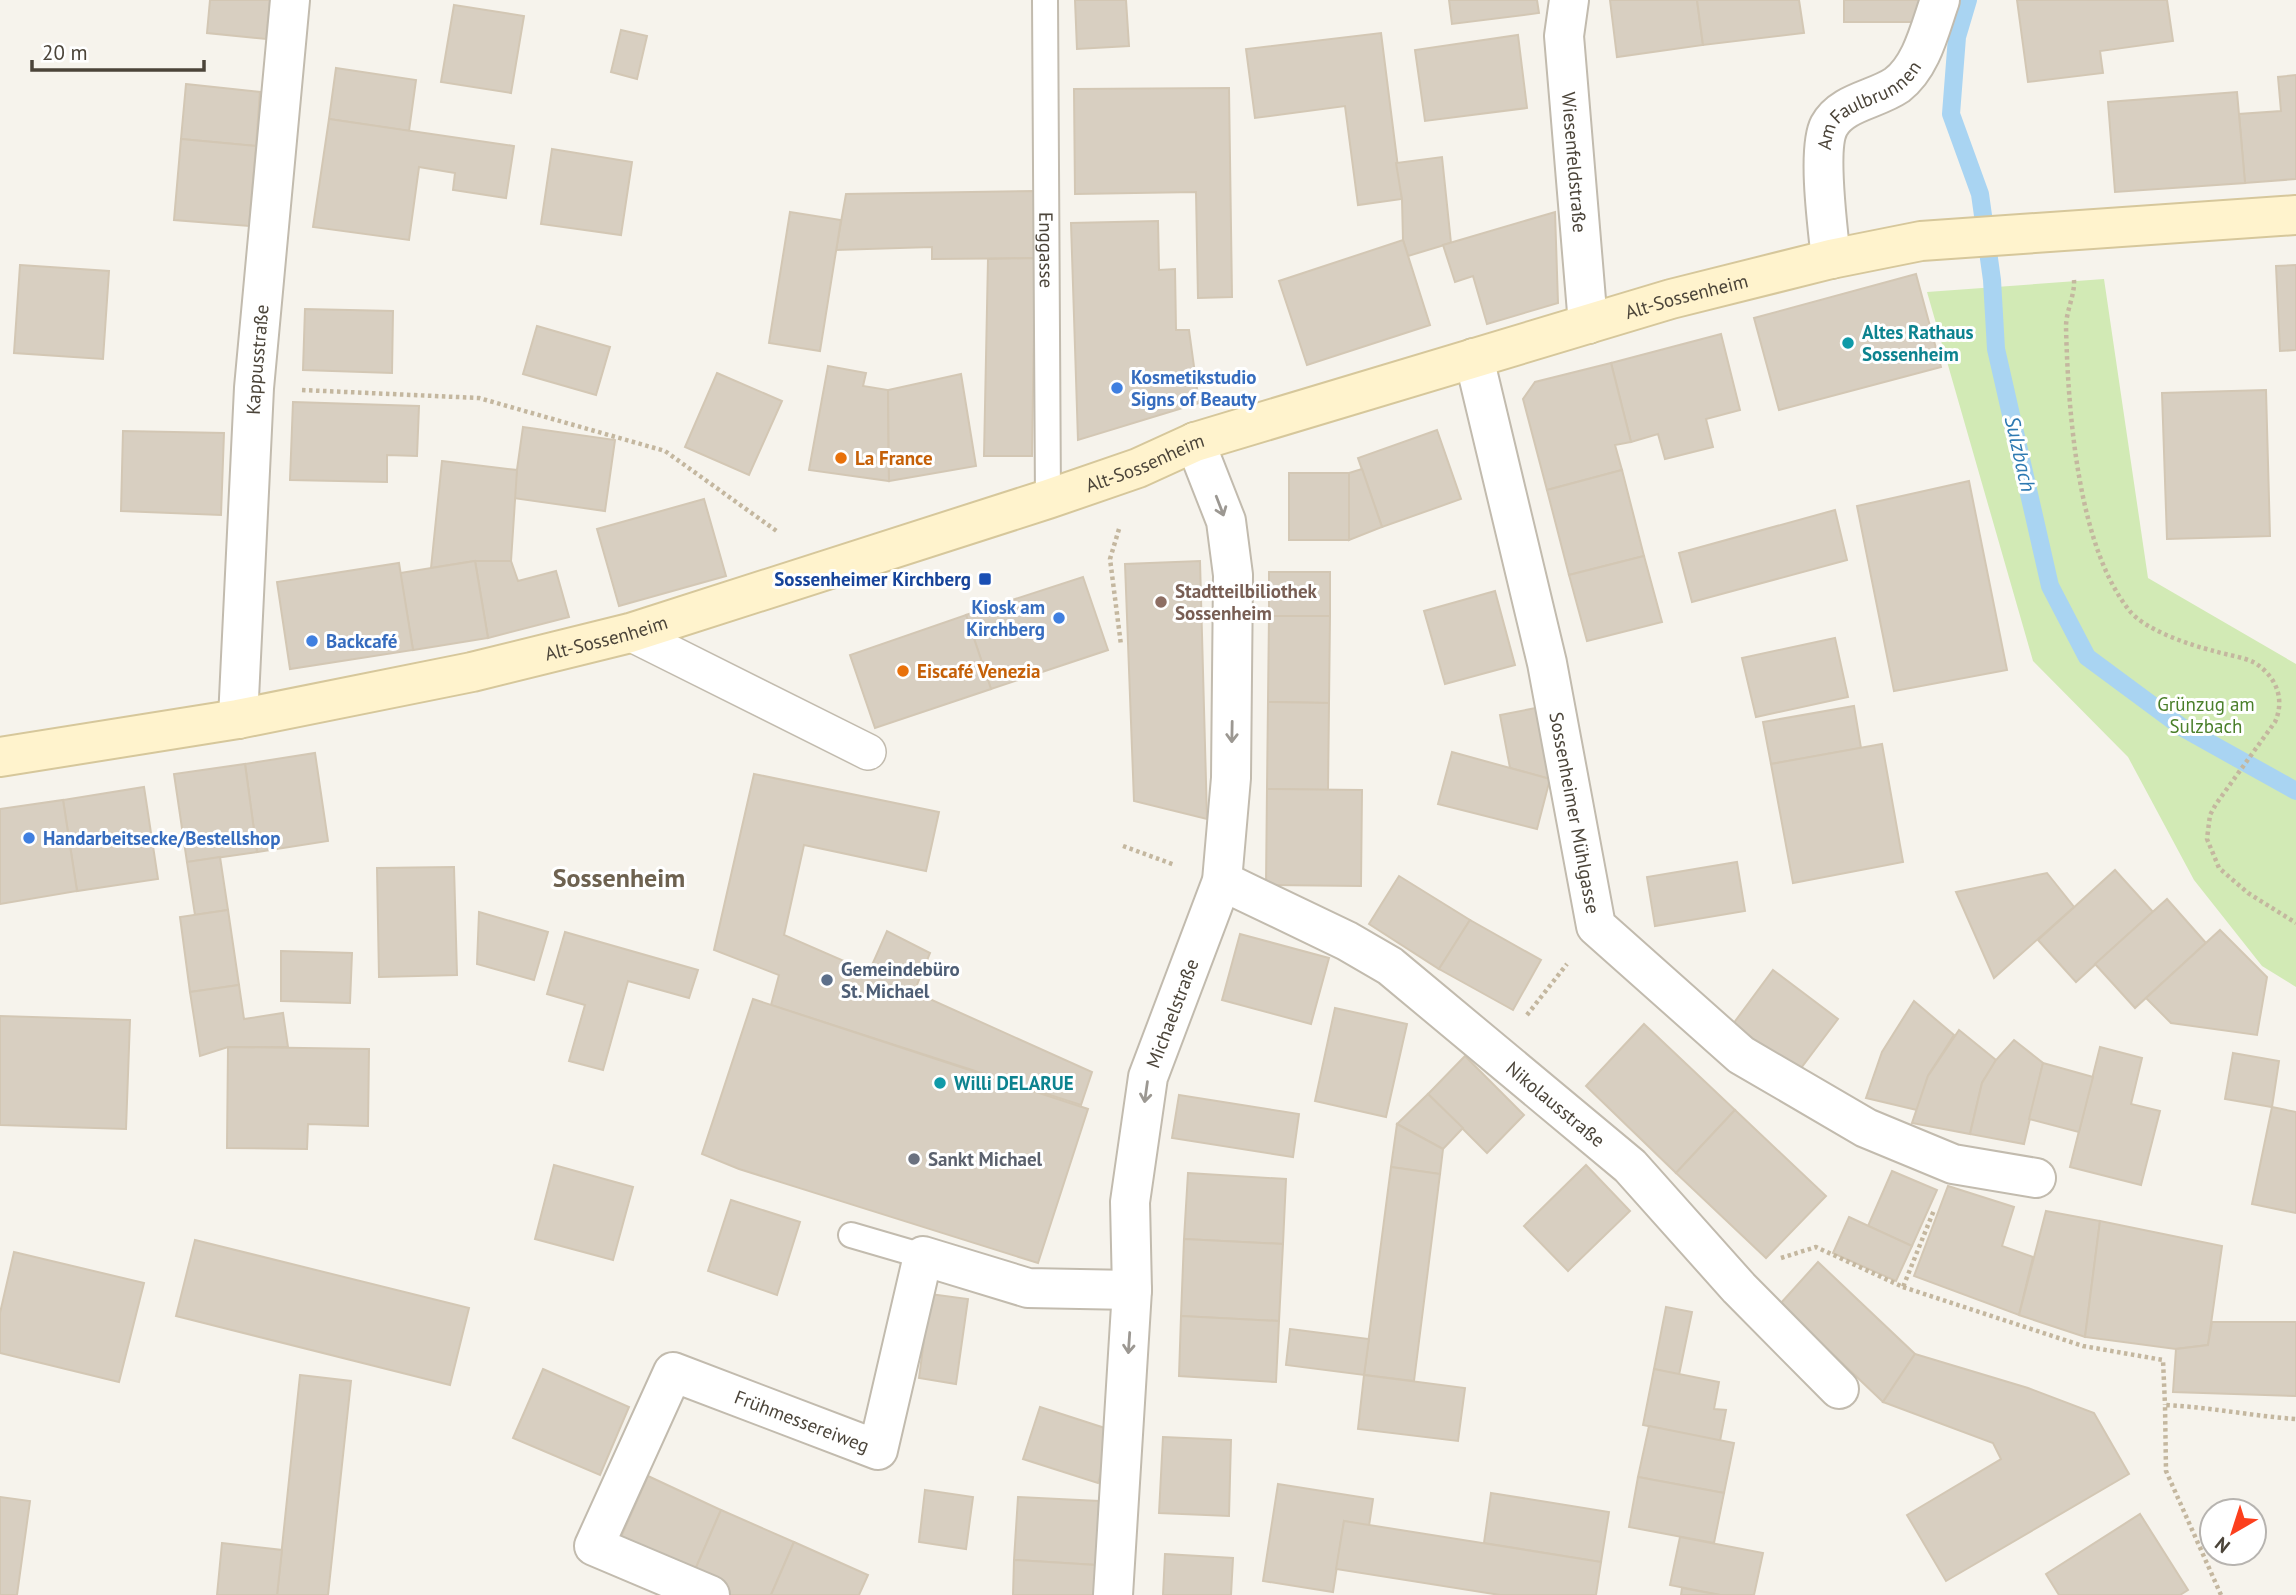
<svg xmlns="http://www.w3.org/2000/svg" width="2296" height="1595" viewBox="0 0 2296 1595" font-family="'PT Sans',sans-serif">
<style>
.green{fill:#d2eab5}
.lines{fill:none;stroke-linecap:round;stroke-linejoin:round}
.stream{stroke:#a9d4f2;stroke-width:18}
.building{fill:#d8cfc1;stroke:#d3c7b4;stroke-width:2}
.service-casing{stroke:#c2bbae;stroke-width:28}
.pedestrian-casing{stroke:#c2bbae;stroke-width:38}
.minor-casing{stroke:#c2bbae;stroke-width:42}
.secondary-casing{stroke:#d6c79b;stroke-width:42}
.path{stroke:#c4b79f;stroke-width:4.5;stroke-dasharray:3.5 3.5;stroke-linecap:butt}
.service{stroke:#fff;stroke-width:24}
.pedestrian{stroke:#fff;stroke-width:35}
.minor{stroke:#fff;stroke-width:38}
.secondary{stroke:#fff3cd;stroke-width:38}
.oneway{stroke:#9c9892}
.culture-dot{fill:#0f9aa8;stroke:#fff;stroke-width:2.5}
.shop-dot{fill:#3f7fe0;stroke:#fff;stroke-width:2.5}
.food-dot{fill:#e8710a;stroke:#fff;stroke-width:2.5}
.transit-dot{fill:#1a4fb4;stroke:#fff;stroke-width:2.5}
.education-dot{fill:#8d6e63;stroke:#fff;stroke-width:2.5}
.service-dot{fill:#5c6f8a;stroke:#fff;stroke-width:2.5}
.worship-dot{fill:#6b7280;stroke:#fff;stroke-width:2.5}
.labels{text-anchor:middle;stroke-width:6;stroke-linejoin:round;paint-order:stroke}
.street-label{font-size:19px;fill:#4b4439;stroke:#fff}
.culture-label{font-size:19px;font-weight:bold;fill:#0d838f;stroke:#fff;text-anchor:start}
.shop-label{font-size:19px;font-weight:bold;fill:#366cbe;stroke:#fff;text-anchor:start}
.food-label{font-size:19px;font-weight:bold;fill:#c56008;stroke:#fff;text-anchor:start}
.transit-label{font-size:19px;font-weight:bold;fill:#164399;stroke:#fff;text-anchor:end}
.education-label{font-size:19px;font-weight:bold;fill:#785e54;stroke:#fff;text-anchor:start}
.park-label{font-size:19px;fill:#4a7f2a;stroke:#fff}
.service-label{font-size:19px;font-weight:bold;fill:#4e5e75;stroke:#fff;text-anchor:start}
.worship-label{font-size:19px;font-weight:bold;fill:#5b616d;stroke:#fff;text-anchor:start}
.water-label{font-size:21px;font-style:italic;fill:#2e7ab2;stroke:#fff}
.district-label{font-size:26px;font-weight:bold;fill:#6e6250;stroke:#fff}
</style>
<rect width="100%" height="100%" fill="#f6f3ec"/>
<path class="green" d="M2104,279l44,299 148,86v323l-34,-21 -68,-86 -66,-123 -95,-96 -106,-369z"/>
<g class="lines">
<path class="stream" d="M1968,0l-11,37 -6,77 29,80 12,86 4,69 54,237 37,71 96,71 113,63"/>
</g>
<g class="building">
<path d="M210,0h60l-4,39 -59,-6z"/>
<path d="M1075,0h51l3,46 -52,3z"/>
<path d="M1449,0h88l2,13 -87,11z"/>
<path d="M1610,0h87l6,45 -86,12z"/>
<path d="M1697,0h102l5,33 -101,12z"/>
<rect x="1844" y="0" width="79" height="22"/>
<path d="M2017,0h150l6,41 -73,10 3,22 -75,9z"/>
<path d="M454,5l70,11 -13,77 -70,-11z"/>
<path d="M621,30l26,6 -10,43 -26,-7z"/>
<path d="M1381,33l21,166 -44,6 -13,-99 -90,12 -9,-69z"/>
<path d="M1518,35l9,73 -102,13 -10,-71z"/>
<path d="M336,68l80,12 -7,51 -80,-12z"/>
<path d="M2296,75v104l-51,4 -6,-69 42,-3 -3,-34z"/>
<path d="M186,84l74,8 -4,54 -75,-7z"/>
<path d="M1229,88l3,209 -34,1 -2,-106 -121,2 -1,-105z"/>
<path d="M2237,92l8,91 -130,9 -7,-90z"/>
<path d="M329,119l185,27 -8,52 -53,-8 2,-17 -36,-6 -10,73 -96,-13z"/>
<path d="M181,139l75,7 -7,80 -75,-6z"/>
<path d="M552,149l80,13 -11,73 -80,-11z"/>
<path d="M1442,157l9,86 -43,13 -5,-16 -1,-41 -6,-36z"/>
<path d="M1034,191l1,67 -103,1v-12l-96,3 10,-56z"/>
<path d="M790,212l51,8 -21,131 -51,-8z"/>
<path d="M1555,212l3,91 -71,21 -14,-48 -18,6 -12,-37z"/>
<path d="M1158,221l1,49 16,-1 1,61h13l10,73 -121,37 -7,-217z"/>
<path d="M1403,240l27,85 -123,40 -28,-84z"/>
<path d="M1035,258l-3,198h-48l4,-197z"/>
<path d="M20,265l89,6 -6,88 -89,-6z"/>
<path d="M2296,265v85l-16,1 -4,-85z"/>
<path d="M1916,274l25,93 -162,43 -25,-92z"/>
<path d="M305,309l88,2 -1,62 -89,-3z"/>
<path d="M537,326l73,21 -14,48 -73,-21z"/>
<path d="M1721,334l19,76 -34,9 7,28 -48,12 -7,-25 -27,8 -20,-79z"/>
<path d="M1611,363l20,79 -16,3 7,25 -75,20 -24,-91 12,-17z"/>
<path d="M828,366l38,7 -3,13 25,4 1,91 -80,-11z"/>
<path d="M717,373l65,28 -33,74 -64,-28z"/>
<path d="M961,374l15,92 -87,15 -1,-91z"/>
<path d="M2266,390l4,146 -103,3 -5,-146z"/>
<path d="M293,402l126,4 -2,50 -30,-1v27l-97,-2z"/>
<path d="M523,427l92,13 -10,71 -92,-13z"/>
<path d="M1437,430l24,69 -79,28 -24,-69z"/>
<path d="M123,431l101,2 -3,82 -100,-4z"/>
<path d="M442,461l75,9 -6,91h-36l-44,7z"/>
<path d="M1362,469l20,58 -33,13v-67z"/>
<path d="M1622,470l22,86 -75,19 -22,-85z"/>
<rect x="1289" y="473" width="60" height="67"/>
<path d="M1969,481l38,189 -113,21 -37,-185z"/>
<path d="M704,499l22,77 -107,30 -22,-77z"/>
<path d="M1835,510l12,50 -155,42 -13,-49z"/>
<path d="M1644,556l18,66 -75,19 -18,-66z"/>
<path d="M475,561h36l7,20 38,-10 13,46 -81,21z"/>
<path d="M475,561l13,77 -75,12 -13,-77z"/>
<path d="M1200,561l7,258 -73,-18 -9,-237z"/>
<path d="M399,563l14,87 -123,19 -13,-87z"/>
<rect x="1269" y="572" width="61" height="44"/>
<path d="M1083,577l25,73 -117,39 -25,-74z"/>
<path d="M1495,591l20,74 -70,19 -21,-73z"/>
<path d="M966,615l25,74 -116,39 -25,-73z"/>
<path d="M1269,616h61l-1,87 -61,-1z"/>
<path d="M1835,638l13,59 -92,20 -14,-59z"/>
<path d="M1268,702l61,1 -1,87 -61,-1z"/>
<path d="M1854,706l7,42 -90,16 -8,-42z"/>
<path d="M1536,708l14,71 -40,-11 -10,-53z"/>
<path d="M1882,744l21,118 -110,21 -22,-119z"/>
<path d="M1452,752l98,27 -13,50 -99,-25z"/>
<path d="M315,753l13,88 -71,11 -12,-88z"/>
<path d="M245,764l12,88 -70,10 -13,-88z"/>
<path d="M754,774l185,38 -13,59 -122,-26 -20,90 85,37 18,-41 43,22 -16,39 178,80 -11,33 -310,-100 8,-30 -65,-25z"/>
<path d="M144,787l14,92 -81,12 -14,-91z"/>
<path d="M1267,789l95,1 -1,96 -95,-1z"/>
<path d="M63,800l14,91 -77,13v-95z"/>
<path d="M220,857l8,53 -33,5 -8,-53z"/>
<path d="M1737,862l8,49 -90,15 -8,-49z"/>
<path d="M454,867l3,108 -78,2 -2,-109z"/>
<path d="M2115,870l38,42 -77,70 -38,-42z"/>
<path d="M2047,873l27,34 -80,71 -38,-86z"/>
<path d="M1399,876l71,44 -31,49 -70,-45z"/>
<path d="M2167,899l39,44 -71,65 -40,-44z"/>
<path d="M228,910l11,75 -49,7 -10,-75z"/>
<path d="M479,912l69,20 -14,48 -57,-16z"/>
<path d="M1470,920l71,40 -28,50 -74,-41z"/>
<path d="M2220,930l47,47 -10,58 -86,-12 -25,-25z"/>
<path d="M565,932l133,38 -9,28 -61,-17 -25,89 -34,-9 16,-56 -38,-11z"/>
<path d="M1240,934l89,24 -18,66 -89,-24z"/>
<path d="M281,951l71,2 -2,50 -69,-2z"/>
<path d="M1773,970l65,49 -40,53 -65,-48z"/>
<path d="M239,985l5,34 39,-6 5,34h-60l-28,9 -10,-64z"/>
<path d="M753,999l335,110 -50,154 -299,-94 -37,-15z"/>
<path d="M1914,1001l40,34 -26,41 -11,34 -51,-12 16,-46z"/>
<path d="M1335,1008l72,16 -21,93 -71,-16z"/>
<path d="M0,1016l130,4 -4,109 -126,-4z"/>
<path d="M1644,1024l91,86 -59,63 -90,-87z"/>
<path d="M1959,1030l37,30 -14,23 -12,51 -58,-11 16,-47z"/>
<path d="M2014,1040l29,23 -19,81 -54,-10 12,-51 14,-23z"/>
<path d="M228,1047l141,2 -1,77 -60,-2 -1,25 -80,-1z"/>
<path d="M2100,1047l42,11 -11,46 29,7 -19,74 -71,-18z"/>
<path d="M2233,1053l46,8 -7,46 -47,-8z"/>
<path d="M1465,1056l59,59 -37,38 -59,-59z"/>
<path d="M2043,1063l50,14 -14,55 -50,-13z"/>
<path d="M1428,1094l35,34 -20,21 -46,-25z"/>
<path d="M1179,1095l120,19 -6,43 -121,-19z"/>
<path d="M2272,1107l24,5v101l-44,-9z"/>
<path d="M1735,1110l91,86 -60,62 -90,-85z"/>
<path d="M1397,1124l46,25 -3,25 -49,-7z"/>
<path d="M554,1165l79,22 -20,73 -78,-21z"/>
<path d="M1586,1165l44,46 -62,60 -44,-45z"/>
<path d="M1391,1167l49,7 -26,207 -50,-6z"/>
<path d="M1892,1171l45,19 -25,56 -44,-20z"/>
<path d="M1188,1173l98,6 -3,65 -99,-5z"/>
<path d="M1948,1186l66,21 -12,39 31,11 -14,58 -105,-39z"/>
<path d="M731,1200l69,22 -23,73 -69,-24z"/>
<path d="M2046,1211l54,10 -15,116 -66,-22z"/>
<path d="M1849,1217l63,29 -16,35 -63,-28z"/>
<path d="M2100,1221l122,25 -14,99 -32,4 -91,-12z"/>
<path d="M1184,1239l99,5 -4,77 -98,-5z"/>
<path d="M195,1240l274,68 -19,77 -274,-69z"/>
<path d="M14,1252l130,31 -25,99 -119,-29v-40z"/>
<path d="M1818,1262l97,92 -32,48 -103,-98z"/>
<path d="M930,1294l38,5 -12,85 -37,-6z"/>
<path d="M1666,1307l26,5 -13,63 -25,-6z"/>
<path d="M1181,1316l98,5 -3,61 -97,-6z"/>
<path d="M2212,1322h84v74l-123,-4 3,-43 32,-4z"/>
<path d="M1290,1329l79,10 -5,36 -78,-10z"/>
<path d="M1915,1354l113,34 66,25 35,61 -183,107 -39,-66 94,-56 -8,-16 -110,-41z"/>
<path d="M543,1369l86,38 -29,68 -87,-37z"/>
<path d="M1654,1369l65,13 -5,27 12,1 -6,31 -77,-16z"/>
<path d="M300,1375l51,6 -23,214h-51z"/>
<path d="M1364,1375l101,13 -7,53 -100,-12z"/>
<path d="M1040,1407l74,24 -16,52 -75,-24z"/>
<path d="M1649,1426l85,17 -10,50 -86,-16z"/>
<path d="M1163,1437l68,3 -2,76 -70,-3z"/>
<path d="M648,1476l73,34 -30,69 -74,-33z"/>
<path d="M1638,1477l86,16 -10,50 -85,-16z"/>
<path d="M1278,1484l95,15 -4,27 -25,-5 -11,71 -70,-11z"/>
<path d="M925,1490l48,7 -7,52 -47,-7z"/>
<path d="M1491,1493l118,19 -8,50 -117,-19z"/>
<path d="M0,1497l30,4 -13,94h-17z"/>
<path d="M1018,1497l81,4 -3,64 -82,-5z"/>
<path d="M721,1510l73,32 -23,53h-43l-37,-16z"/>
<path d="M2140,1514l48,76 -8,5h-121l-13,-21z"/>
<path d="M1344,1521l257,41 -5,33h-96l-164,-26z"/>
<path d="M1680,1537l83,16 -9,42h-34l-50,-10z"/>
<path d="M794,1542l74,33 -9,20h-88z"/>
<path d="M222,1543l60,7 -5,45h-60z"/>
<path d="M1165,1554l68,4 -2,37h-68z"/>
<path d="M1014,1560l82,5 -2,30h-81z"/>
<path d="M1682,1588l38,7h-39z"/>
</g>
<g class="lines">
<g class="service-casing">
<g id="service">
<path id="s1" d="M1045,0l3,499"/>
<path d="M851,1235l72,21"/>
</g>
</g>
<g class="pedestrian-casing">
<path id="pedestrian" d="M630,633l238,119"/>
</g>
<g class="minor-casing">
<g id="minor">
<path id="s2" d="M1569,0l-5,36 24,288"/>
<path id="s3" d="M1831,259c-3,-28 -14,-110 -2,-133 13,-24 46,-26 68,-41 25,-19 33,-57 43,-85"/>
<path id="s4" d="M1474,358l73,305 49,263 145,129 125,73 87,36 83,14"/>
<path id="s5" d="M238,719l16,-331 36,-388"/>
<path id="s6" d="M1222,881l125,60 43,25 240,200 109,122 100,101"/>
<path id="s7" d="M710,1595l-116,-49 79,-174 205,78 45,-194 105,32 104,2"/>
<path id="s8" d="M1113,1595l19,-305 -2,-88 18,-125 74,-196 9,-103 2,-203 -7,-54 -31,-79"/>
</g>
</g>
<g class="secondary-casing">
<g id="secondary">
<path id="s9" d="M0,757l238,-38 234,-47 158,-39 418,-134 90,-31 57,-26 476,-143 160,-40 90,-18 375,-26"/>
</g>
</g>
<g class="path">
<path d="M2074,280c1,15 -8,31 -8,47 2,81 11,218 63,283 15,20 61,35 85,41 13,4 30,6 41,12 22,14 30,37 20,59l-59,82 -6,11 -3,24 12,29 29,25 48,30"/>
<path d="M302,390l177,8 186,53 113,81"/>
<path d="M1119,529l-9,30 11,86"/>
<path d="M1123,846l52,19"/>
<path d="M1527,1015l40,-51"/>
<path d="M1781,1258l35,-11 87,40 31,-77"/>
<path d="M1903,1287l180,59 80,14 2,45"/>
<path d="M2221,1595l-55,-124 -1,-66c44,2 87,11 131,14"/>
</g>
<use href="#service" class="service"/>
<use href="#pedestrian" class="pedestrian"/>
<use href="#minor" class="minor"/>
<use href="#secondary" class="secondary"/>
</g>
<defs><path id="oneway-shaft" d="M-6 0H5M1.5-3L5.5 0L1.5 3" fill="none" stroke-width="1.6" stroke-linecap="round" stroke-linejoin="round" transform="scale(1.75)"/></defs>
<g class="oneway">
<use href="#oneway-shaft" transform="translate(1220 506) rotate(69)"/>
<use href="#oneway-shaft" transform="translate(1232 732) rotate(91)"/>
<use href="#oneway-shaft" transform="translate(1146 1092) rotate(98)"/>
<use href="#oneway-shaft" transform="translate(1129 1343) rotate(94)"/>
</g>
<g class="culture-dot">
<circle cx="1848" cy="343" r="7"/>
<circle cx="940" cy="1083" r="7"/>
</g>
<g class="shop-dot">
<circle cx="1117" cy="388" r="7"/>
<circle cx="1059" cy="618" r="7"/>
<circle cx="312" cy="641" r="7"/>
<circle cx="29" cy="838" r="7"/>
</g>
<g class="food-dot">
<circle cx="841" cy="458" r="7"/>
<circle cx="903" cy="671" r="7"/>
</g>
<rect class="transit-dot" x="978" y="572" width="14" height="14" rx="3.5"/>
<circle class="education-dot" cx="1161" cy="602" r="7"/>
<circle class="service-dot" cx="827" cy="980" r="7"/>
<circle class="worship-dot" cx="914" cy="1159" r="7"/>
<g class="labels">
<g class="street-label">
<text dy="7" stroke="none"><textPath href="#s3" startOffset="177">Am Faulbrunnen</textPath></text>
<text dy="7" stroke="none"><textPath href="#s2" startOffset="163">Wiesenfeldstraße</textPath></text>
<text dy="7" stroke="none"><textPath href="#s1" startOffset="250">Enggasse</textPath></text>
<text dy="7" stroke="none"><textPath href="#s9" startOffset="1752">Alt-Sossenheim</textPath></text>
<text dy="7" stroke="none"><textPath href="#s5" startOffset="360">Kappusstraße</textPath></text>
<text dy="7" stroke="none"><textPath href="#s9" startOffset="1185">Alt-Sossenheim</textPath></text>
<text dy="7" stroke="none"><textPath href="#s9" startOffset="618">Alt-Sossenheim</textPath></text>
<text dy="7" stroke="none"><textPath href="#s4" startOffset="466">Sossenheimer Mühlgasse</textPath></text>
<text dy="7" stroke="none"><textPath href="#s8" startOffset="588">Michaelstraße</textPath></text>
<text dy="7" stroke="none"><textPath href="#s6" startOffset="404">Nikolausstraße</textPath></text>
<text dy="7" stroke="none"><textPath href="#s7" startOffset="455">Frühmessereiweg</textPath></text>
</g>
<g class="culture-label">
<text x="1862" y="339">Altes Rathaus<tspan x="1862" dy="22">Sossenheim</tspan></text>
<text x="954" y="1090">Willi DELARUE</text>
</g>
<g class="shop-label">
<text x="1131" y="384">Kosmetikstudio<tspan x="1131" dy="22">Signs of Beauty</tspan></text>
<text x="1045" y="614" text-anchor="end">Kiosk am<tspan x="1045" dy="22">Kirchberg</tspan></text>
<text x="326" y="648">Backcafé</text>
<text x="43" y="845">Handarbeitsecke/Bestellshop</text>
</g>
<g class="food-label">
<text x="855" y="465">La France</text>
<text x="917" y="678">Eiscafé Venezia</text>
</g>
<g class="transit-label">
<text x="971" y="586">Sossenheimer Kirchberg</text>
</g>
<g class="education-label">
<text x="1175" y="598">Stadtteilbiliothek<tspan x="1175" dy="22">Sossenheim</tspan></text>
</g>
<g class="park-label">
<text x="2206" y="711">Grünzug am<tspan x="2206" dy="22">Sulzbach</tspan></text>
</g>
<g class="service-label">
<text x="841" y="976">Gemeindebüro<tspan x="841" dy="22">St. Michael</tspan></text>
</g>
<g class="worship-label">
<text x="928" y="1166">Sankt Michael</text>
</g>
<g class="water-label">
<text transform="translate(2020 454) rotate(77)" y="7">Sulzbach</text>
</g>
<g class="district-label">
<text x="619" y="887">Sossenheim</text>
</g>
</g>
<g transform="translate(2233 1532) rotate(219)"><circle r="33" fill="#ffffff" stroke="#b7b4b0" stroke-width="2"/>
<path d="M0-5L12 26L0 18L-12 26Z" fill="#fc3f1d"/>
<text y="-10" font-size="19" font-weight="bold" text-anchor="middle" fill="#4b4439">N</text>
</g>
<path d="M32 60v10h172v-10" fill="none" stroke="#4b4439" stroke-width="3.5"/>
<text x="42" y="60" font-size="21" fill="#4b4439" stroke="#ffffff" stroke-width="5" paint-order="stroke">20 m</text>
</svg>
